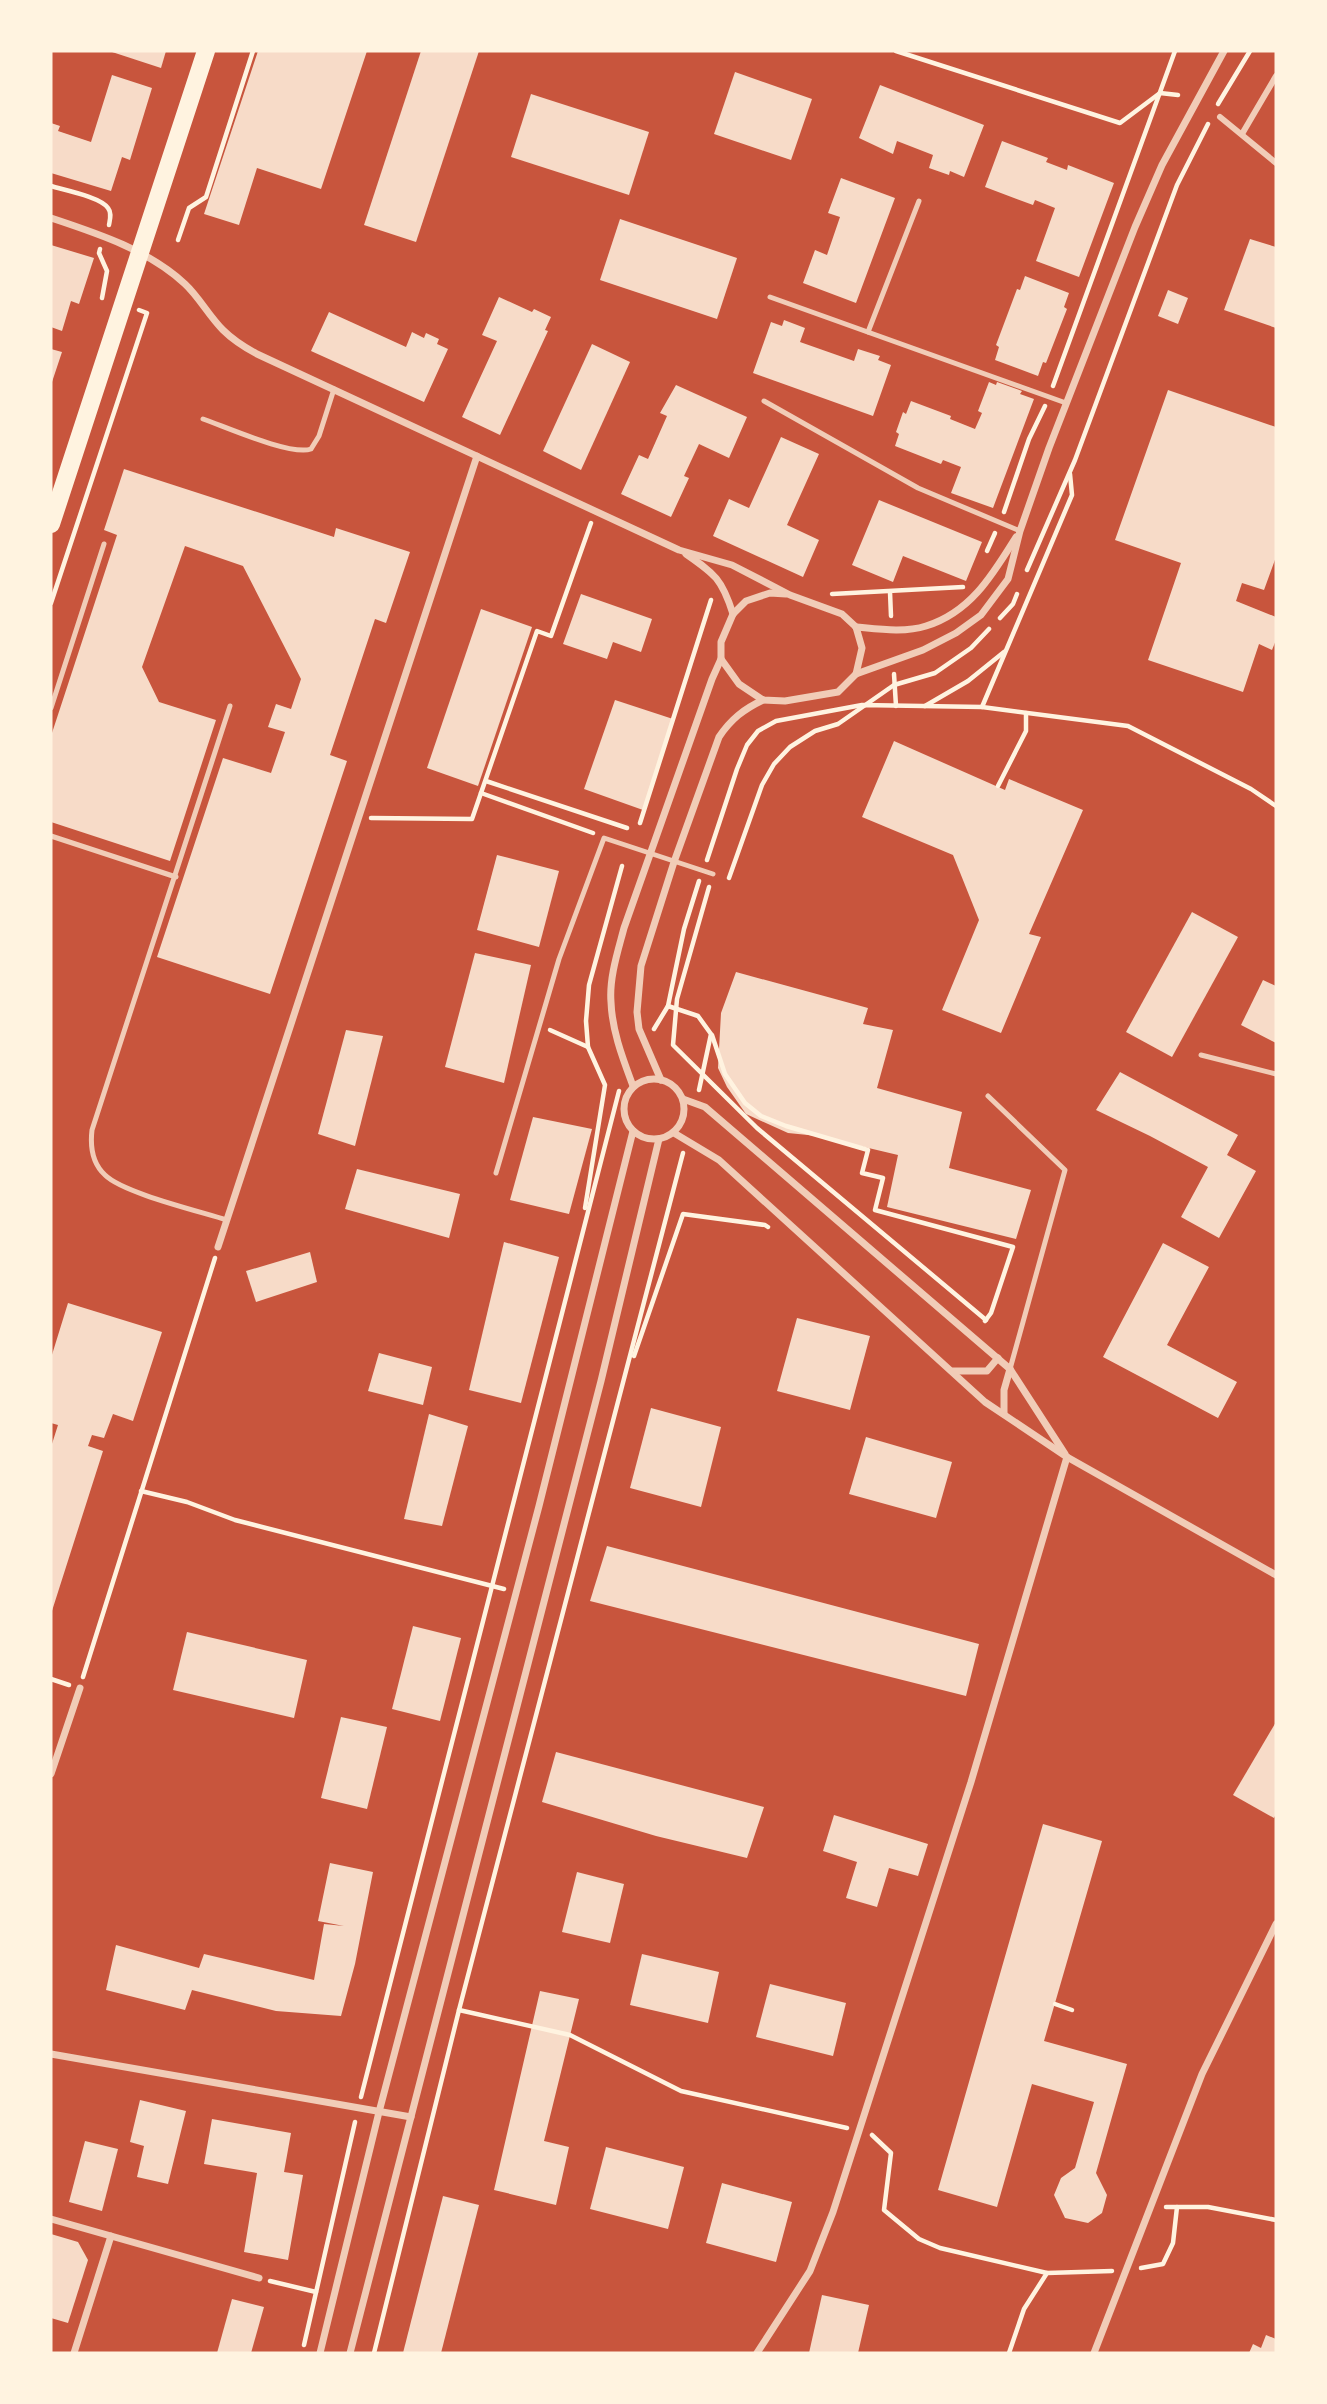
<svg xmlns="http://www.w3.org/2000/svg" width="1327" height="2404" viewBox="0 0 1327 2404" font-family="'Varela Round',sans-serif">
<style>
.building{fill:#f7dbc8}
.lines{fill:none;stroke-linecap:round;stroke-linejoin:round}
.path{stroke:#fff3e0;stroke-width:4.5}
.service{stroke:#f1ccb7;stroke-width:5}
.pedestrian{stroke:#f1ccb7;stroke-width:6}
.minor{stroke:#f1ccb7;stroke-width:7}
.primary{stroke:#fff3e0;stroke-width:18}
</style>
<rect width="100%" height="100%" fill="#c8553d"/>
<g class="building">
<path d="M109,51h57l-5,17z"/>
<path d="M258,51h109l-46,138 -64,-21 -18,57 -35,-11z"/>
<path d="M421,51h58l-63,191 -52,-17z"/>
<path d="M735,72l77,27 -21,61 -77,-26z"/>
<path d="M112,75l40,13 -22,72 -8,-3 -11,34 -60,-18v-50l9,3 -2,5 33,11z"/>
<path d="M880,85l104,40 -20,52 -14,-6 -1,4 -20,-7 4,-13 -36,-14 -4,13 -34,-16z"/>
<path d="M531,94l118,38 -20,63 -118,-38z"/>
<path d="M1002,141l46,17 -2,4 21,8 1,-5 46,18 -35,94 -43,-16 19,-53 -20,-8 -2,5 -48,-18z"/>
<path d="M841,178l54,20 -39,105 -53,-20 12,-33 12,5 13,-38 -12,-4z"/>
<path d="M620,219l117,39 -20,61 -117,-39z"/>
<path d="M1250,239l26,8v81l-52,-18z"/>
<path d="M51,245l43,13 -15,46 -8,-3 -9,30 -11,-4z"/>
<path d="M1025,276l44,17 -5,14 3,2 -21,54 -3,-1 -5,14 -43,-16 4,-13 -3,-2 21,-56 3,1z"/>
<path d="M1168,290l20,8 -10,26 -20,-8z"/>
<path d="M499,297l33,15 2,-3 17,8 -6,13 3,1 -48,104 -38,-18 35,-76 -15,-6z"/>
<path d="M329,312l77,35 6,-15 12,6 2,-5 13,6 -2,5 11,5 -24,53 -113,-51z"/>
<path d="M784,320l21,8 -5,14 54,19 4,-12 22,7 -2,4 13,5 -18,51 -120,-43 18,-51 11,4z"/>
<path d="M592,344l38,18 -49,108 -38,-19z"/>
<path d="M51,349l11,3 -11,33z"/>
<path d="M989,382l7,3 1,-3 25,9 -2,3 14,5 -41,109 -42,-15 10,-26 -18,-7 -2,4 -46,-18 4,-12 -3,-2 7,-20 3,2 5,-13 40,15 -1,3 25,10 7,-16 -4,-2z"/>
<path d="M676,385l71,32 -18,41 -30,-14 -15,32 5,2 -18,39 -50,-23 18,-39 9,4 19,-43 -7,-3z"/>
<path d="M1168,390l108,37v130l-12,33 -22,-7 -6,18 40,16v23l-4,10 -13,-6 -16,48 -95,-32 33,-97 -66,-23z"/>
<path d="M781,437l38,17 -32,71 32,15 -16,37 -90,-41 16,-37 20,9z"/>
<path d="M124,469l210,68 2,-9 74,24 -24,71 -11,-4 -45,136 17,6 -77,233 -113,-37 66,-199 48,15 14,-41 -17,-5 8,-23 15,5 10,-30 -58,-113 -58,-20 -43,121 17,35 57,18 -46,141 -119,-39v-86l66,-201 -13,-5z"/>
<path d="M879,500l103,42 -16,39 -63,-25 -10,26 -41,-17z"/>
<path d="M581,594l71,25 -11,33 -28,-10 -6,17 -44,-15z"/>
<path d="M481,609l51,18 -54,159 -51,-18z"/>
<path d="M615,700l58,19 -30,91 -59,-21z"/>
<path d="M894,741l111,49 4,-11 74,31 -54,124 12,3 -40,96 -59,-23 37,-90 -26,-65 -91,-38z"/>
<path d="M497,855l62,16 -20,76 -62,-17z"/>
<path d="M1192,912l46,25 -66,120 -46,-25z"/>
<path d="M475,953l56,12 -27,118 -59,-16z"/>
<path d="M736,972l132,36 -5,16 30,6 -16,58 85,24 -13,56 82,22 -15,49 -129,-32 11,-52 -80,-19 -30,-3 -42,-19 -19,-27 -9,-19 3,-55z"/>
<path d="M1263,980l13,6v57l-35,-18z"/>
<path d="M346,1030l37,6 -28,110 -37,-12z"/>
<path d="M1120,1072l118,63 -11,20 29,16 -37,67 -38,-21 27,-50 -58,-31 -54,-26z"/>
<path d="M533,1117l59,12 -23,85 -59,-14z"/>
<path d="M357,1169l103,25 -11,44 -104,-29z"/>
<path d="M504,1242l55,15 -38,146 -52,-13z"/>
<path d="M1163,1243l46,24 -42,78 70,37 -19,36 -115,-61z"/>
<path d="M310,1252l7,30 -61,20 -10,-31z"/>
<path d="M68,1303l94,29 -29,89 -20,-7 -9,24 -12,-3 -4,11 15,5 -52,163v-167l7,-22 -7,-2v-65z"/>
<path d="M797,1318l73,18 -20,74 -73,-19z"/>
<path d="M379,1353l53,14 -9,38 -55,-14z"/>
<path d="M651,1408l70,19 -20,80 -71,-19z"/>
<path d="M429,1414l39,12 -26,100 -38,-7z"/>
<path d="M866,1437l86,25 -16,56 -87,-24z"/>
<path d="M607,1546l372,98 -13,52 -376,-95z"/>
<path d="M413,1626l48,12 -21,83 -48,-12z"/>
<path d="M187,1632l120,28 -13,58 -121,-28z"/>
<path d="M341,1717l46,10 -20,82 -46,-11z"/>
<path d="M1276,1722v92l-2,4 -41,-23z"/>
<path d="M556,1752l208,55 -17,51 -91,-22 -114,-34z"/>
<path d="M834,1815l94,29 -10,32 -29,-8 -12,39 -31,-9 11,-36 -34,-11z"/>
<path d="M1043,1824l59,17 -58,200 83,23 -31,109 11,22 -5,18 -14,10 -23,-5 -11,-23 7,-17 14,-10 19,-66 -62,-18 -35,123 -59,-17z"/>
<path d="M330,1863l43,9 -18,92 -14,52 -65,-5 -84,-21 -7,20 -79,-20 10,-45 83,23 5,-14 110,26 10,-56 20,2 -26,-5z"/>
<path d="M577,1872l47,12 -14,59 -48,-11z"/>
<path d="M642,1954l77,18 -11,51 -78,-18z"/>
<path d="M770,1984l76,19 -13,53 -77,-19z"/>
<path d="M540,1991l39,8 -35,142 25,6 -13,58 -62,-15z"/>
<path d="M140,2100l46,11 -18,73 -31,-7 7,-31 -14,-4z"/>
<path d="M212,2119l79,14 -7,39 19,3 -15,85 -44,-8 13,-79 -53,-9z"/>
<path d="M85,2141l33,8 -16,62 -33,-9z"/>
<path d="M606,2147l78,20 -16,62 -78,-20z"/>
<path d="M722,2183l70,19 -16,60 -70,-19z"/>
<path d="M443,2196l36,9 -38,148h-38z"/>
<path d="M51,2234l27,8 10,18 -20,63 -17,-5z"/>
<path d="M822,2295l47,10 -11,48h-49z"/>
<path d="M232,2299l32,8 -13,46h-34z"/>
<path d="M1266,2335l10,4v14h-27l4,-9 8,4z"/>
</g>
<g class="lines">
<g class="path">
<path d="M896,51l224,72 40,-30 18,2"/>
<path d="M1218,104l32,-53"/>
<path d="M51,186c13,4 50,11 57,22 4,5 2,11 1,17"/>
<path d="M178,240l11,-32 17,-11 47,-146"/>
<path d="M100,249l-1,4 8,18 -5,27"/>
<path d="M1053,386l122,-335"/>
<path d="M1004,512l25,-73 16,-33"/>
<path d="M591,523l-40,113 -14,-5 -56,162 112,40"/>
<path d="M987,551l8,-18"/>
<path d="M1027,570l48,-110 102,-275 31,-61"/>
<path d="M890,592l1,24"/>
<path d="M832,594l131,-7"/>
<path d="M51,603l96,-290 -8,-3"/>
<path d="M1000,618l13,-14 4,-10"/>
<path d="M894,674l2,32"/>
<path d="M925,706l43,-25 36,-29"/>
<path d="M982,707l90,-212 -2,-21"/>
<path d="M486,781l141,47"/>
<path d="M998,786l28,-55v-18"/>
<path d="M371,818l101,1 9,-26"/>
<path d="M640,823l71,-223"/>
<path d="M707,860l30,-91 10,-24 11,-14 18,-10 86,-16 120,2 146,19 123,63 25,17"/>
<path d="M729,878l33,-93 12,-21 16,-17 25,-16 23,-7 56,-39 41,-12 36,-25 18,-19"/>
<path d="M709,887l-32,112 -4,46 84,83 229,192"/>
<path d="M668,1006l30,10 13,18 -12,56"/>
<path d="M654,1029l14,-23 16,-77 15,-48"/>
<path d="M550,1030l38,17"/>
<path d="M712,1035l13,39 20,29 16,13 25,10 82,24 -6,23 21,5 -8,32 138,37 -22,66 -6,8"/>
<path d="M585,1208l20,-123 -17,-38 -2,-26 3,-36 33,-119"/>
<path d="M634,1356l49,-142 82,11 3,2"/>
<path d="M141,1491l46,11 48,18 269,69"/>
<path d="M83,1677l132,-419"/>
<path d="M51,1679l18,6"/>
<path d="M1055,2004l17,6"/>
<path d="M459,2010l111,25 111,56 166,37"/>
<path d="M361,2097l258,-1006"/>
<path d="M872,2135l19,18 -7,57 35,29 21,9 107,25 65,-2"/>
<path d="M1166,2207h42l68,13"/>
<path d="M1141,2268l22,-4 10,-21 4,-36"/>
<path d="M270,2281l46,11"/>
<path d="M304,2345l51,-223"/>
<path d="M374,2353l85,-343 224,-857"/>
<path d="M1009,2353l15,-44 23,-36"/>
</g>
<g class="service">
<path d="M770,297l296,106"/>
<path d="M868,332l51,-131"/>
<path d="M764,401l154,87 102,43"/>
<path d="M203,419c23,8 88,37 108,30l8,-13 15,-47"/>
<path d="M51,708l53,-164"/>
<path d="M51,836l125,41"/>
<path d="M1201,1055l75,19"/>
<path d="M988,1096l77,74 -55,199"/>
<path d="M496,1173l63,-214 45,-121 109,36"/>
<path d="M227,1220c-28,-9 -104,-27 -122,-45 -13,-12 -15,-28 -13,-45l138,-424"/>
</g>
<g class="pedestrian">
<path d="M1220,117l56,46"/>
<path d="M1242,134l34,-58"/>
</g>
<g class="minor">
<path d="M51,218c45,15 98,32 134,66 14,13 24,32 38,46 10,10 21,17 34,24l422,196 53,15 58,30 52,19 14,13"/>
<path d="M686,554c29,20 36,25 47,60"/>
<path d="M786,594l-16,-1 -24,8 -13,13 -12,28v17l18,25 24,16 22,1 53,-9 18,-18 6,-26 -6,-21"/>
<path d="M856,627c22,2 49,6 70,-1 45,-14 67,-52 90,-89"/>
<path d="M856,674l67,-24 33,-17 25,-18 27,-36 12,-48 29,-83 86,-221 27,-62 62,-114"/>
<circle cx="654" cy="1109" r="30"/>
<path d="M661,1080l-22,-51 -2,-17 4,-46 33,-104 45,-125c12,-18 25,-28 44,-37"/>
<path d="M633,1086c-10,-27 -21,-55 -22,-84 -2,-24 7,-51 13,-74l88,-249 9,-20"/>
<path d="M683,1099l22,8 305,262 55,85"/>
<path d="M674,1133l45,27 266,242 82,55 209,118"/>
<path d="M218,1247l259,-791"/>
<path d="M953,1371h34l11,-13"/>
<path d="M1004,1414v-24l6,-21"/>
<path d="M51,1774l29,-86"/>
<path d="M51,2054l360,63"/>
<path d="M51,2219l208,59"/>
<path d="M74,2353l37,-117"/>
<path d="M320,2353l59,-241 160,-606 94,-375"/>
<path d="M350,2353l251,-972 58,-242"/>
<path d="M757,2353l53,-82 23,-59 138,-430 96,-325"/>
<path d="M1094,2353l108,-279 74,-150"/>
</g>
<path class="primary" d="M51,524l155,-473"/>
</g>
<rect width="1327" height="2404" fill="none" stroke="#fff3e0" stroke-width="105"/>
</svg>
